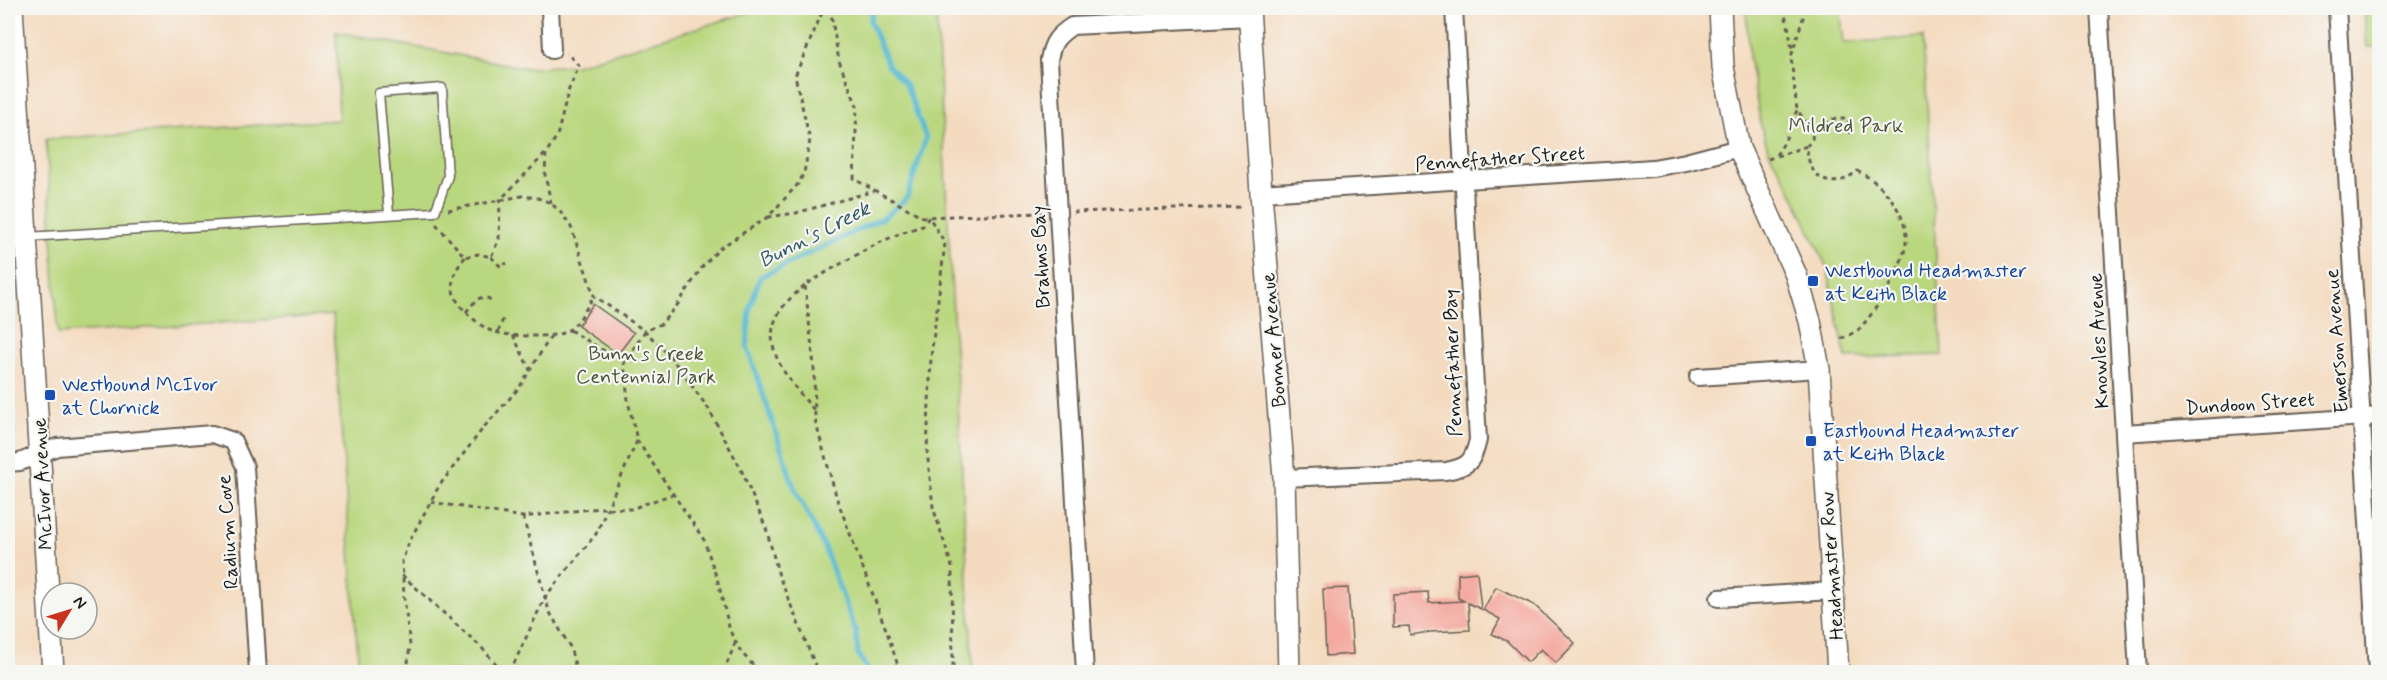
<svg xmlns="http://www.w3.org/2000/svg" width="2387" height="680" viewBox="0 0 2387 680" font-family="Mynerve,sans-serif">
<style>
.green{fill:#b9d77e;stroke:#6a7a4d;stroke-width:1.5}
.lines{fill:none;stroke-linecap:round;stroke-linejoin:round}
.stream{stroke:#53b8d1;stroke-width:5}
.building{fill:#f4aaa0}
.service-casing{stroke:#685f55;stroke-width:11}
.minor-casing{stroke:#685f55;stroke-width:20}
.tertiary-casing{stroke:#685f55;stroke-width:24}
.path{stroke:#685f55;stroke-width:3;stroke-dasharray:4.5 4.5;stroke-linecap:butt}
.service{stroke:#fff;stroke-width:8}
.minor{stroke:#fff;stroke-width:16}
.tertiary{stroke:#fff;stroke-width:21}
.transit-dot{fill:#1a4fb4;stroke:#f6f6f2;stroke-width:2}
.labels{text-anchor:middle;stroke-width:4.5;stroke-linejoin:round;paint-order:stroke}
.park-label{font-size:20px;fill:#4b5439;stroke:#f6f6f2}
.street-label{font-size:20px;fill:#1c1c1c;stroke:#f6f6f2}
.transit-label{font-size:20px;fill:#164399;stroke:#f6f6f2;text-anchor:start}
.water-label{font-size:21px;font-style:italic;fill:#325a64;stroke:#f6f6f2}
</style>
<rect width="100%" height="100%" fill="#f6f6f2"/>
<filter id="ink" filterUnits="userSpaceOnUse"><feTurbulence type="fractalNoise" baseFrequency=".0167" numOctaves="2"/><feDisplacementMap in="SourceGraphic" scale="12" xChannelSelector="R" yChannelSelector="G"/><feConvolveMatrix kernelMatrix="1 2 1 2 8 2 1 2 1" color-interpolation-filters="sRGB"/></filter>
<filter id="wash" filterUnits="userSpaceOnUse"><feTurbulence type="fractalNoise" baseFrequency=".008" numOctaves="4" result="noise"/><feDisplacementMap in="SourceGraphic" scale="24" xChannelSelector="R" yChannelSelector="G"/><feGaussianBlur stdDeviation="1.35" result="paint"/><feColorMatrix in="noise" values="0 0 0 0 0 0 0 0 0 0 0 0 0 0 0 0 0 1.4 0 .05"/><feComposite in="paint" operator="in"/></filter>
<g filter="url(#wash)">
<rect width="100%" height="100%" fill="#f4dbc0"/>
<g class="green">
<path d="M763,8h173l37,664h-614l-26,-357 -275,19 -12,-195 293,-19 -3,-88 191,36 49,-3z"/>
<path d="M1746,8h94l4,35 79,-6 19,318 -96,3 -19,-90 -38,-82 -20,-34 -8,-26 -12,-69z"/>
<path d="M2364,8h15v39h-12z"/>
<path d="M8,331l6,105h-6z"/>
</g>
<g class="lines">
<path class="stream" d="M869,672l-11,-18 -2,-22 -32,-85 -30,-60 -47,-141 3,-38 10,-31 123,-59 24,-20 19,-60 -20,-53 -18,-20 -18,-44 3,-13"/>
</g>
<g id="blocks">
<g class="building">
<path d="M593,304l41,29 -16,21 -40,-28z"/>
<path d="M1477,572l4,37 -13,-6 2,27 -40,2 -20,3 -1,-9 -16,1v-33l35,-2 1,11 35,-2 -6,-3v-24z"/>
<path d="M1496,587l38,18 41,38 -19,20 -15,-14 -13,13 -21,-21 -15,-7 8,-15 -17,-9z"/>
<path d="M1348,588l5,66 -27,2 -3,-67z"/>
</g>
</g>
</g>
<g filter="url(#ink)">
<use href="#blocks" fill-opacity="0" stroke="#685f55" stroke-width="1.5"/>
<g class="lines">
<g class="service-casing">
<path id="service" d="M27,237l408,-25 13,-36 -6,-88 -63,5 10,121"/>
</g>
<g class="minor-casing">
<g id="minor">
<path d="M550,8l2,42"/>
<path d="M2099,8l39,664"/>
<path d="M2337,8l40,664"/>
<path d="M1261,193l392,-25 33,-6 53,-14"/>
<path d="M1698,377l121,-8"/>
<path d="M2124,433l256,-17"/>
<path d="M8,463l12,-1 37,-15 155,-13 21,7 12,26 13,205"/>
<path d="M1284,478l162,-7c22,-4 27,-9 32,-31l-24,-432"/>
<path d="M1719,598l113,-7"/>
<path d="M1085,672l-36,-612c3,-18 8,-24 23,-34l178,-9"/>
</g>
</g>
<g class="tertiary-casing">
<g id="tertiary">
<path d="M12,8l41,664"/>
<path d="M1249,8l12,185 23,285 5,194"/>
<path d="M1720,8l3,59 16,81 57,127 14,46 9,48 19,303"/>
</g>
</g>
<g class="path">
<path d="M830,8l9,53 18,45 -3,73 69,38 119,-4"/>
<path d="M1783,8l5,17 4,24"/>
<path d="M1806,8l-15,49 6,53 16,21 -1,8 -5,7"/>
<path d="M1810,127l5,-3 5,4 11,-9h17l2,16"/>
<path d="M1776,155l8,-12 13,-33"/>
<path d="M1768,159l39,-13c0,32 24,48 50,25 25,11 51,42 49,71 -1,22 -32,73 -48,88 -5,4 -14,7 -20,10"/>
<path d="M551,203l-6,-28 1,-22 11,-17 12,-47 10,-23 -12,-13"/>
<path d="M448,210l74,-14 16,2 13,5 11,11 9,13 23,69 51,35 25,25 38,52 32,59 26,61 13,48 39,96"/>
<path d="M1073,212l170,-5"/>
<path d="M768,217l28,-4 78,-22"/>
<path d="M436,224l29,33 13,-3 13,3 8,-18 1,-39 46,-47"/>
<path d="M465,257c-17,22 -17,37 2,56 6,6 14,13 22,17 15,6 34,6 50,6 9,0 24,-1 31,-7 10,-7 17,-23 24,-33"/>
<path d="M491,257l10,10 6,-4"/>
<path d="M805,286c-58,43 -29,80 9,124"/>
<path d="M466,312l11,-13 7,-2 8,3"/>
<path d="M570,330l54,33"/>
<path d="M498,332l5,-13"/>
<path d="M513,335l17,35"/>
<path d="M431,502l92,15 77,-9 31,1 42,-15"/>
<path d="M523,517l26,94 21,36 7,25"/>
<path d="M402,575l79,72 22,25"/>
<path d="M407,672l3,-27 -6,-48 -2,-36 8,-21 29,-54 45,-59 35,-39 32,-52"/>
<path d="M510,672l35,-75 51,-63 41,-93"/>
<path d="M724,672l11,-29"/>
<path d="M759,672l-18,-20 -11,-21 -12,-49 -14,-42 -67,-100 -9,-39 -4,-38 21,-32 16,-7 17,-20 24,-37 18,-19 48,-31 30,-33 6,-11 6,-33 -15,-64 29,-68"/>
<path d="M900,672l-12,-37 -51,-136 -22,-79 -1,-54 -9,-81c34,-20 81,-50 118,-59l6,-9 16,26 -14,114 -4,93 6,57 19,60 1,105"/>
</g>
<use href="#service" class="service"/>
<use href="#minor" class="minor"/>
<use href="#tertiary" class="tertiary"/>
</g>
</g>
<g class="transit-dot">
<rect x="1807" y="275" width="12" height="12" rx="3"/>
<rect x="44" y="389" width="12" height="12" rx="3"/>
<rect x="1805" y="435" width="12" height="12" rx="3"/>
</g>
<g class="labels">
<g class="park-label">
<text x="1846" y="132">Mildred Park</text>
<text x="646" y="360">Bunn's Creek<tspan x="646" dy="23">Centennial Park</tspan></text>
</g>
<g class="street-label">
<text transform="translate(1500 158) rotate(-4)" y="7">Pennefather Street</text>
<text transform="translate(1040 257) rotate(-93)" y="7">Brahms Bay</text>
<text transform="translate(1273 340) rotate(-95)" y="7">Bonner Avenue</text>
<text transform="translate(2098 341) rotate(-93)" y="7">Knowles Avenue</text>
<text transform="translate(2336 341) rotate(-94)" y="7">Emerson Avenue</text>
<text transform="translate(1452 363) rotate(-92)" y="7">Pennefather Bay</text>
<text transform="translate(2250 403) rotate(-4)" y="7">Dundoon Street</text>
<text transform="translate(42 484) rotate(-93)" y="7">McIvor Avenue</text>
<text transform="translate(227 532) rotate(-94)" y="7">Radium Cove</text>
<text transform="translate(1831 566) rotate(-94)" y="7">Headmaster Row</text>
</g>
<g class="transit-label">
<text x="1825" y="277">Westbound Headmaster<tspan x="1825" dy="23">at Keith Black</tspan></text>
<text x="62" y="391">Westbound McIvor<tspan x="62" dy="23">at Chornick</tspan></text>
<text x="1823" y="437">Eastbound Headmaster<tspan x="1823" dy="23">at Keith Black</tspan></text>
</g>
<g class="water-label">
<text transform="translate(814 234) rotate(-27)" y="7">Bunn's Creek</text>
</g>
</g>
<rect width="2387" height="680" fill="none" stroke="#f6f6f2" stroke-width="30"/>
<g transform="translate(69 611) rotate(52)"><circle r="28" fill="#f6f6f2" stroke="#9f9f9c" stroke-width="1.5"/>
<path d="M0-4.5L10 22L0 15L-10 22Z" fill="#c8321e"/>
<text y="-9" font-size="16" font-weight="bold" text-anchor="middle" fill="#1c1c1c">N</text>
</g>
</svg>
